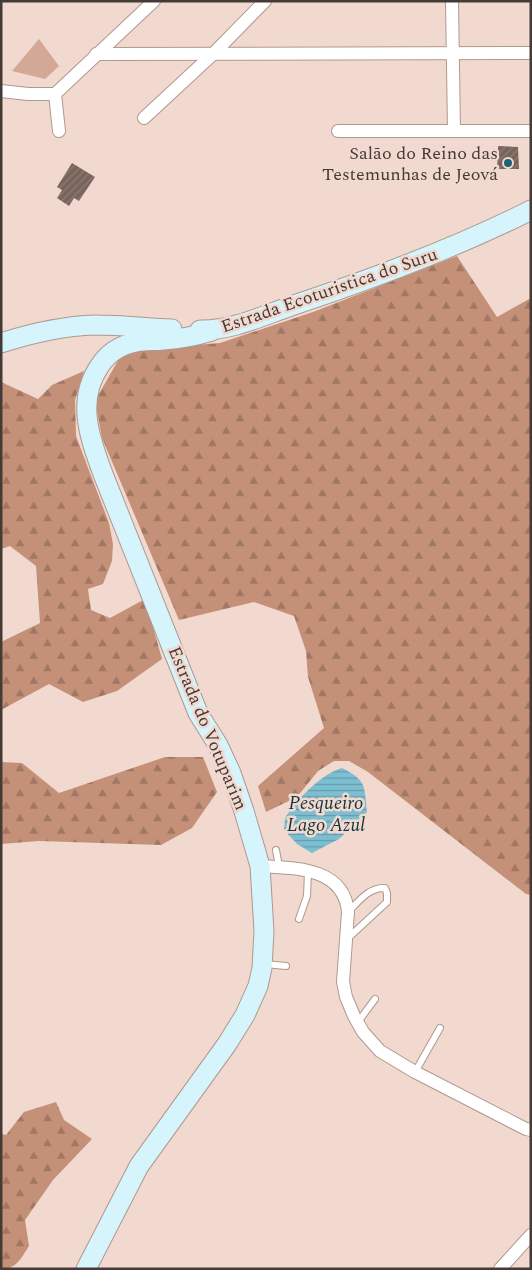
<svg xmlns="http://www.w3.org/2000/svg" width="532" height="1270" viewBox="0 0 532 1270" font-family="Spectral,serif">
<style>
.green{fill:#d3a895}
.forest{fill:url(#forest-firs)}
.water{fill:url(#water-rules)}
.building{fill:url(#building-hatch)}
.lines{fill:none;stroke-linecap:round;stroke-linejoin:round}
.lane-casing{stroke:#af988e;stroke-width:8}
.street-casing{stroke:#af988e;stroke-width:14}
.secondary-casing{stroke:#af988e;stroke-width:21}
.lane{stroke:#fff;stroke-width:6}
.street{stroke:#fff;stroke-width:12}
.secondary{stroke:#d5f4fc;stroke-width:19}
.poi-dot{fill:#1d6373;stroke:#f2d9cf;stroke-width:2}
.labels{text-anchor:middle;stroke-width:5;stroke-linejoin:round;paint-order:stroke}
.poi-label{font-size:18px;fill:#443a36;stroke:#f2d9cf;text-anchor:end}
.street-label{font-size:18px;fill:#443a36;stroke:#f2d9cf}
.water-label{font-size:19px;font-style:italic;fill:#15363e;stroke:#f2d9cf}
</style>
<defs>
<pattern id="forest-firs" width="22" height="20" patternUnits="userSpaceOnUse" patternTransform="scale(1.25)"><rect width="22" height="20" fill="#c49078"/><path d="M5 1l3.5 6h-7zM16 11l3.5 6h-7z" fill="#a17763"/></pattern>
<pattern id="water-rules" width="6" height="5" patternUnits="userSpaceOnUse" patternTransform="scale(1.25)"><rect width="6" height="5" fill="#7cbfd2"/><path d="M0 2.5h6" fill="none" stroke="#679cab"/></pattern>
<pattern id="building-hatch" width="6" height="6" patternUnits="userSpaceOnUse" patternTransform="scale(1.25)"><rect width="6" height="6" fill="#79645b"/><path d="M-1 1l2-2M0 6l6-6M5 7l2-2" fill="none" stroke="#8c7c75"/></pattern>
</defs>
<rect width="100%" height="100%" fill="#f2d9cf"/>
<path class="green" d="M39,39l20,27 -14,13 -33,-8z"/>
<g class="forest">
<path d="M457,256l40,61 34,-19v597l-5,-1 -158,-122 -19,-11h-15l-16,10 -21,26 -31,15 -8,-26 66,-58 -16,-51 -2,-26 -12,-35 -40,-14 -75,18 -77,-182 -7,-37 25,-44 26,-8 74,-6 93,-31z"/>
<path d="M84,371l-9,29 1,36 33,87 4,21 -1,17 -9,23 -15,5 3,21 19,8 35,-19 17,60 -45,32 -34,11 -34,-18 -48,26v-68l39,-19 -4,-57 -26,-20 -9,3v-167l37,17 14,-14z"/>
<path d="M165,757h38l14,35 -25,36 -31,17 -122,-4 -38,3v-82l21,1 37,30z"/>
<path d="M56,1102l8,18 28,19 -39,41 -28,40 4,26c-8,12 -12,23 -28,23v-135l5,1 18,-23z"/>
</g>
<path class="water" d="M342,768c25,13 22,17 25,44l-28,27 -27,14 -15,-9 -13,-14c1,-5 0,-11 3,-15 11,-17 36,-42 55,-47z"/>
<g class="building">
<path d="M498,146l20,1 1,22h-22z"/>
<path d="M72,163l23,14 -16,24 -5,-3 -5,8 -12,-8 5,-8 -5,-3z"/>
</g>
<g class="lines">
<g class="lane-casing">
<g id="lane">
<path d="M276,850l3,17"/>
<path d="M299,919l8,-23 1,-25"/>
<path d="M347,939l40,-37v-9l-2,-5c-16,-1 -26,13 -37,24"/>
<path d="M265,964l21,2"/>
<path d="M358,1022l17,-23"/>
<path d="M415,1072l25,-44"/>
</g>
</g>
<g class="street-casing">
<g id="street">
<path d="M452,1l2,130"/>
<path d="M96,54l435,-1"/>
<path d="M1,91l27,3h27"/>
<path d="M144,118l69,-64 52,-53"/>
<path d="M59,131l-4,-37 99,-93"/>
<path d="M338,131h193"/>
<path d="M260,866c34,2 84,1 88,46l-5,70 3,15 8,19 9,16 17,19 35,21 111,57 5,1"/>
<path d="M500,1269l31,-34"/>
</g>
</g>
<g class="secondary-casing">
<g id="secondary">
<path d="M200,330c31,1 62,-14 91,-24 81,-27 163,-57 240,-96"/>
<path d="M1,343c31,-10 62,-17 94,-18 26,0 52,3 77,4"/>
<path d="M86,1269l53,-103 88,-122 18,-29 13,-29 4,-18 2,-37 -4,-65 -16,-55 -13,-38 -13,-28 -20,-32 -95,-239c-13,-35 -27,-73 -4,-107 8,-13 21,-22 37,-25 8,-2 18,-1 27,-2 17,-1 33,-4 49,-9"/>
</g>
</g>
<use href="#lane" class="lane"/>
<use href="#street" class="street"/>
<use href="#secondary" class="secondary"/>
</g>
<circle class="poi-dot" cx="508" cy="163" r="5"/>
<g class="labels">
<g class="poi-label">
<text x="498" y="159">Salão do Reino das<tspan x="498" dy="21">Testemunhas de Jeová</tspan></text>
</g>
<g class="street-label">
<text transform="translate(329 290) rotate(-19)" y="6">Estrada Ecoturistica do Suru</text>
<text transform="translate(208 728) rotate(67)" y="6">Estrada do Votuparim</text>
</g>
<g class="water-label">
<text x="326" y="809">Pesqueiro<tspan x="326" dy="22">Lago Azul</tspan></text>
</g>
</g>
<rect width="532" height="1270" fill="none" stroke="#443a36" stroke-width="5"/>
</svg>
